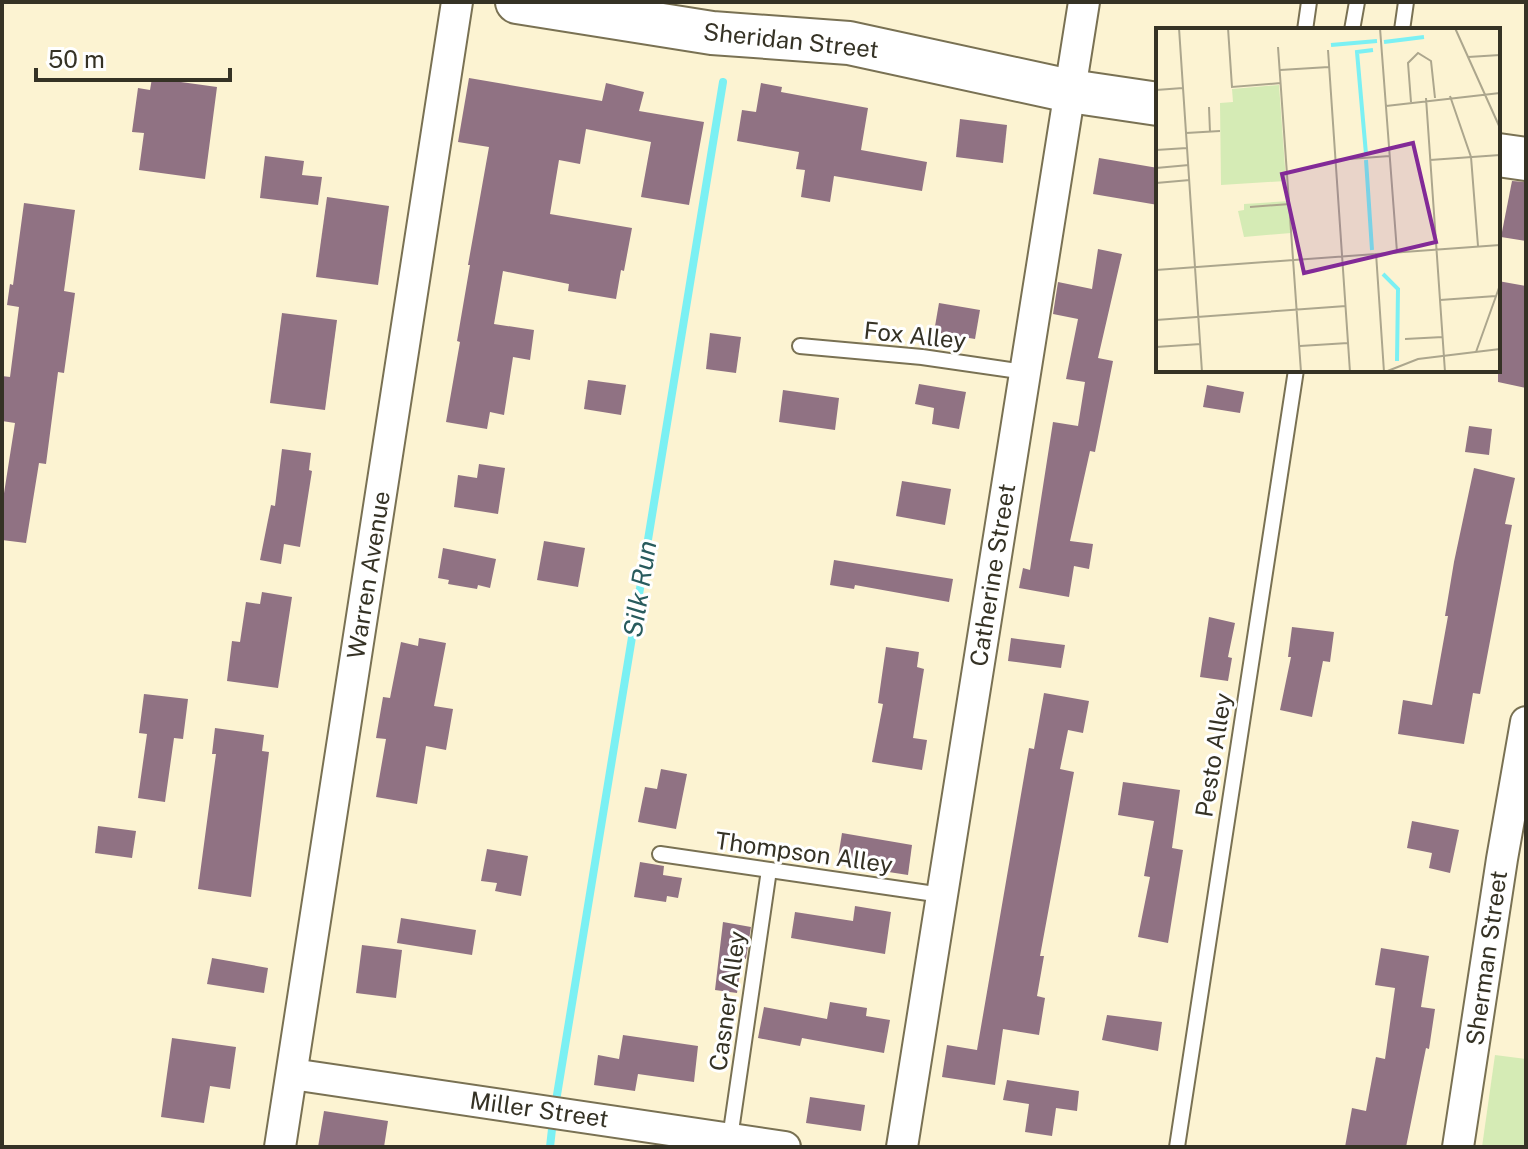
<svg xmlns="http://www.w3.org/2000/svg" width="1528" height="1149" viewBox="0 0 1528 1149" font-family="'Public Sans',sans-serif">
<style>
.green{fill:#d5ebb5}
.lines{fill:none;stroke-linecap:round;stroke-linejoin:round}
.stream{stroke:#7bf0f3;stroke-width:8}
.building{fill:#907283}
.lane-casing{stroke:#797153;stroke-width:18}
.street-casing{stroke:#797153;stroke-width:34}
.secondary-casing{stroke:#797153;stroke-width:46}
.lane{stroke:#fff;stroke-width:14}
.street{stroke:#fff;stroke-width:30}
.secondary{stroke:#fff;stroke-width:42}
.labels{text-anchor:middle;stroke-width:6;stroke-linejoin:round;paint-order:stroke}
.street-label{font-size:24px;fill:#353225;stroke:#fff}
.water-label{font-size:26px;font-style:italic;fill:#285b5d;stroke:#fff}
.inset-river{fill:none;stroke:#7bf0f3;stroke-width:4}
.inset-road{fill:none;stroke:#aca68d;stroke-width:2}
.view{fill:#822a97;fill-opacity:0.15;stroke:#822a97;stroke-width:4}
.inset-edge{fill:none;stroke:#353225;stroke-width:4}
</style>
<rect width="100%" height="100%" fill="#fcf3d2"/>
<path class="green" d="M1495,1055l31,4v88h-44z"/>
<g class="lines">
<g class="stream">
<path d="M557,1095l166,-1013"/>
<path d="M550,1147l2,-18"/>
</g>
</g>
<g class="building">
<path d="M152,78l65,9 -12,92 -66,-9 5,-37 -12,-1 6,-44 12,2z"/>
<path d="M469,78l133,23 4,-18 38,9 -5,19 65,11 -15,83 -48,-8 10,-55 -65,-13 -6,35 -21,-4 -9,54 82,14 -8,43 -3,-1 -5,29 -48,-8 1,-7 -66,-13 -9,53 40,6 -4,30 -17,-3 -9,58 -14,-3 -3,17 -41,-7 14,-80 -3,-1 13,-76h-2l21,-118 -31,-5z"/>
<path d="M761,83l21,4 -1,5 87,16 -7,42 66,12 -5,29 -88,-15 -4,26 -29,-5 4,-27 -9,-1 3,-17 -62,-11 5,-31 14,2z"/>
<path d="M960,119l47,6 -4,38 -47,-6z"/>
<path d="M265,156l39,5 -2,14 20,2 -4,28 -58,-7z"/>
<path d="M1099,158l59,10v37l-65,-11z"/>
<path d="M1512,181l14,1v59l-25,-4z"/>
<path d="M327,197l62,9 -11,79 -62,-8z"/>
<path d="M24,203l51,7 -11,81 11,2 -11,80 -6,-1 -12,92 -7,-1 -13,80 -24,-3v-34l13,-83 -13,-2v-45l8,1 9,-70 -12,-2 3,-21 3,1z"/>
<path d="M1098,249l24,5 -24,104 15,3 -18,91 -5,-1 -20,90 23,3 -4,25 -15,-3 -5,31 -50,-9 4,-20 7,2 23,-148 25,4 7,-44 -19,-3 12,-60 -25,-5 5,-32 34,7z"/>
<path d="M1498,281l28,5v102l-28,-6z"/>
<path d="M939,303l41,7 -5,29 -41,-7z"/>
<path d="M282,313l55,7 -12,90 -55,-7z"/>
<path d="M710,333l31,4 -5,36 -30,-4z"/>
<path d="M588,380l38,5 -5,30 -37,-6z"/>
<path d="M919,384l47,8 -7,37 -27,-5 2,-16 -19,-4z"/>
<path d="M1207,385l37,7 -4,21 -37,-6z"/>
<path d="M783,390l56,8 -4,32 -56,-8z"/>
<path d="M1469,426l23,3 -3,26 -24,-3z"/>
<path d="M282,449l29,4 -2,17 3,1 -12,76 -16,-3 -3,20 -21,-4 11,-55 4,1z"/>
<path d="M479,464l26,4 -7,46 -44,-7 4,-32 19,3z"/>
<path d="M1474,468l41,10 -10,46 7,1 -25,132 -7,37 -7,-1 -9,51 -66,-10 5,-34 29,5 16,-89h-3l9,-54z"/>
<path d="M902,481l49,8 -6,36 -49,-9z"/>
<path d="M544,541l41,7 -7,39 -41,-7z"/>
<path d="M443,548l53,11 -6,29 -12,-3 -1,4 -29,-5 1,-4 -11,-2z"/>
<path d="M834,560l119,19 -4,23 -94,-17 -1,4 -24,-4z"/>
<path d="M262,592l30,5 -14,91 -51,-7 5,-40 8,1 6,-40 14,2z"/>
<path d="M1209,617l26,6 -7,34 4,1 -4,23 -28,-4z"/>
<path d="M1292,627l42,5 -4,30 -7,-1 -11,56 -32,-7 11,-53h-3z"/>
<path d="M419,638l27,5 -12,63 19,3 -7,41 -20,-4 -9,58 -41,-7 10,-58 -10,-1 7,-41 7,1 11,-56 17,4z"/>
<path d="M1011,638l54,7 -4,23 -53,-7z"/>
<path d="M886,647l33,5 -2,15 7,2 -11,69 14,2 -5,30 -50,-8 11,-58 -5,-1z"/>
<path d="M1044,693l45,8 -6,32 -15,-3 -8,39 14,3 -34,184h4l-7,40 8,2 -6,37 -36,-6 -8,56 -53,-8 5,-32 30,5 52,-302 5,1z"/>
<path d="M144,694l44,5 -5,40 -9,-1 -9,64 -27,-4 9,-64 -8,-1z"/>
<path d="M215,728l49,7 -2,16 7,1 -18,145 -53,-8 18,-135h-4z"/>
<path d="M661,769l26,5 -11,55 -38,-7 7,-35 12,2z"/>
<path d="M1123,782l57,8 -8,58 11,2 -15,93 -30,-6 12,-60 -6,-1 10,-55 -36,-6z"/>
<path d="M1412,821l47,9 -9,43 -21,-5 3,-15 -25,-5z"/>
<path d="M98,826l38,5 -4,27 -37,-5z"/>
<path d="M842,833l70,12 -4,30 -71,-11z"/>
<path d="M487,849l41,7 -7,40 -26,-5 2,-8 -16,-2z"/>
<path d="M640,862l24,4 -1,9 19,3 -4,20 -11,-2 -1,6 -32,-5z"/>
<path d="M855,906l36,6 -6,42 -94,-16 4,-26 58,9z"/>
<path d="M401,918l75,12 -4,25 -75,-12z"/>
<path d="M723,922l28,5 -5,32 -4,-1 -5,35 -22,-3z"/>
<path d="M362,945l40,5 -6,48 -40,-5z"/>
<path d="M1381,948l48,8 -8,51 14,2 -6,40 -3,-1 -20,99h-61l7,-39 14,3 10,-54 9,2 10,-71 -20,-3z"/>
<path d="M212,958l56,10 -4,25 -57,-9z"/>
<path d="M830,1002l37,6 -1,8 24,4 -6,33 -82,-15 -2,8 -42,-8 6,-31 63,12z"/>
<path d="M1107,1015l55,7 -4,29 -56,-11z"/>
<path d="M623,1035l75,11 -4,36 -56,-8 -3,17 -41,-6 4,-30 21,4z"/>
<path d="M172,1038l64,9 -6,42 -20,-3 -6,37 -43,-6z"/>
<path d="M1007,1080l72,11 -2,20 -21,-3 -4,28 -27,-4 4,-28 -26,-4z"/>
<path d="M810,1097l55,8 -4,26 -55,-8z"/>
<path d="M324,1111l64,10 -4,26h-66z"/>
</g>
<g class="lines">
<g class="lane-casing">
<g id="lane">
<path d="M1305,30l4,-28"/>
<path d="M1352,30l5,-28"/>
<path d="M1402,30l4,-28"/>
<path d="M800,346l122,11 103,15"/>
<path d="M660,854l282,41"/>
<path d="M730,1138l39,-268"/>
<path d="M1177,1147l119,-777"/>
</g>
</g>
<g class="street-casing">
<g id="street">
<path d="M292,1074l493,73"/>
<path d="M280,1147l177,-1145"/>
<path d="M902,1147l182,-1145"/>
<path d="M1458,1147l44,-288 24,-137"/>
</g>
</g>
<g class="secondary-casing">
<g id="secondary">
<path d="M517,2l195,31 137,10 221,48 88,13"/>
<path d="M1498,155l28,4"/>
</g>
</g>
<use href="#lane" class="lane"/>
<use href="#street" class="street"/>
<use href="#secondary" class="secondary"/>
</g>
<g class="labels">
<g class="street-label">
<text transform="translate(791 41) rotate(6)" y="8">Sheridan Street</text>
<text transform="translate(915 336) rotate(6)" y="8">Fox Alley</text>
<text transform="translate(369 575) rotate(-81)" y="8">Warren Avenue</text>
<text transform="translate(993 575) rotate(-81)" y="8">Catherine Street</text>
<text transform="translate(1214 755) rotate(-81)" y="8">Pesto Alley</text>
<text transform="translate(804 853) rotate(8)" y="8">Thompson Alley</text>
<text transform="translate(1487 958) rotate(-82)" y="8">Sherman Street</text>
<text transform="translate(728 1001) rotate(-82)" y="8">Casner Alley</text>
<text transform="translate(539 1110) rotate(8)" y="8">Miller Street</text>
</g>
<g class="water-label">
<text transform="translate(640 589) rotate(-81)" y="9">Silk Run</text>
</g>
</g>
<g transform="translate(1156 28)">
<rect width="344" height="344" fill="#fcf3d2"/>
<path d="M123,57l7,96 -65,4 -1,-82 13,-1 -1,-13zM133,173l2,32 -47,4 -6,-26 6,-1v-6z" fill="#d5ebb5"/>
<path class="inset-river" d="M228,14l40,-5M175,17l46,-4M210,126l-9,-102 16,-2M210,132l6,90M227,246l15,15 -1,72"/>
<path class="inset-road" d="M23,0l23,344M72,0l4,59 49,-4M224,0l17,224M299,0l45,100M122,19l23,325M172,22l22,322M312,29l32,-2M124,42l49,-3M0,62l27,-2M294,68l21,61 7,89M270,70l19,274M255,74l-3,-39 10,-10 13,8 4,37M230,78l114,-13M53,79l1,25M30,105l34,-2M0,122l31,-2M179,132l55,-4M274,132l70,-5M0,140l33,-3M0,155l34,-3M94,179l40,-3M220,225l8,119M0,242l344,-25M284,272l56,-4M0,292l190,-14M249,311l38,-2M144,318l48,-3M0,319l45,-3M320,324l24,-67M229,344l33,-13 82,-10"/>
<path class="view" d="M257,115l23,99 -132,31 -22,-99z"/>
<rect width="344" height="344" class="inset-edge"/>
</g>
<rect width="1528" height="1149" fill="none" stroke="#353225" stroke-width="8"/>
<path d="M36 68v12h194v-12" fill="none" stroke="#353225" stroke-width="4"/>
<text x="48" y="68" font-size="24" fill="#353225" stroke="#ffffff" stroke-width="6" paint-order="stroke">50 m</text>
</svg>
